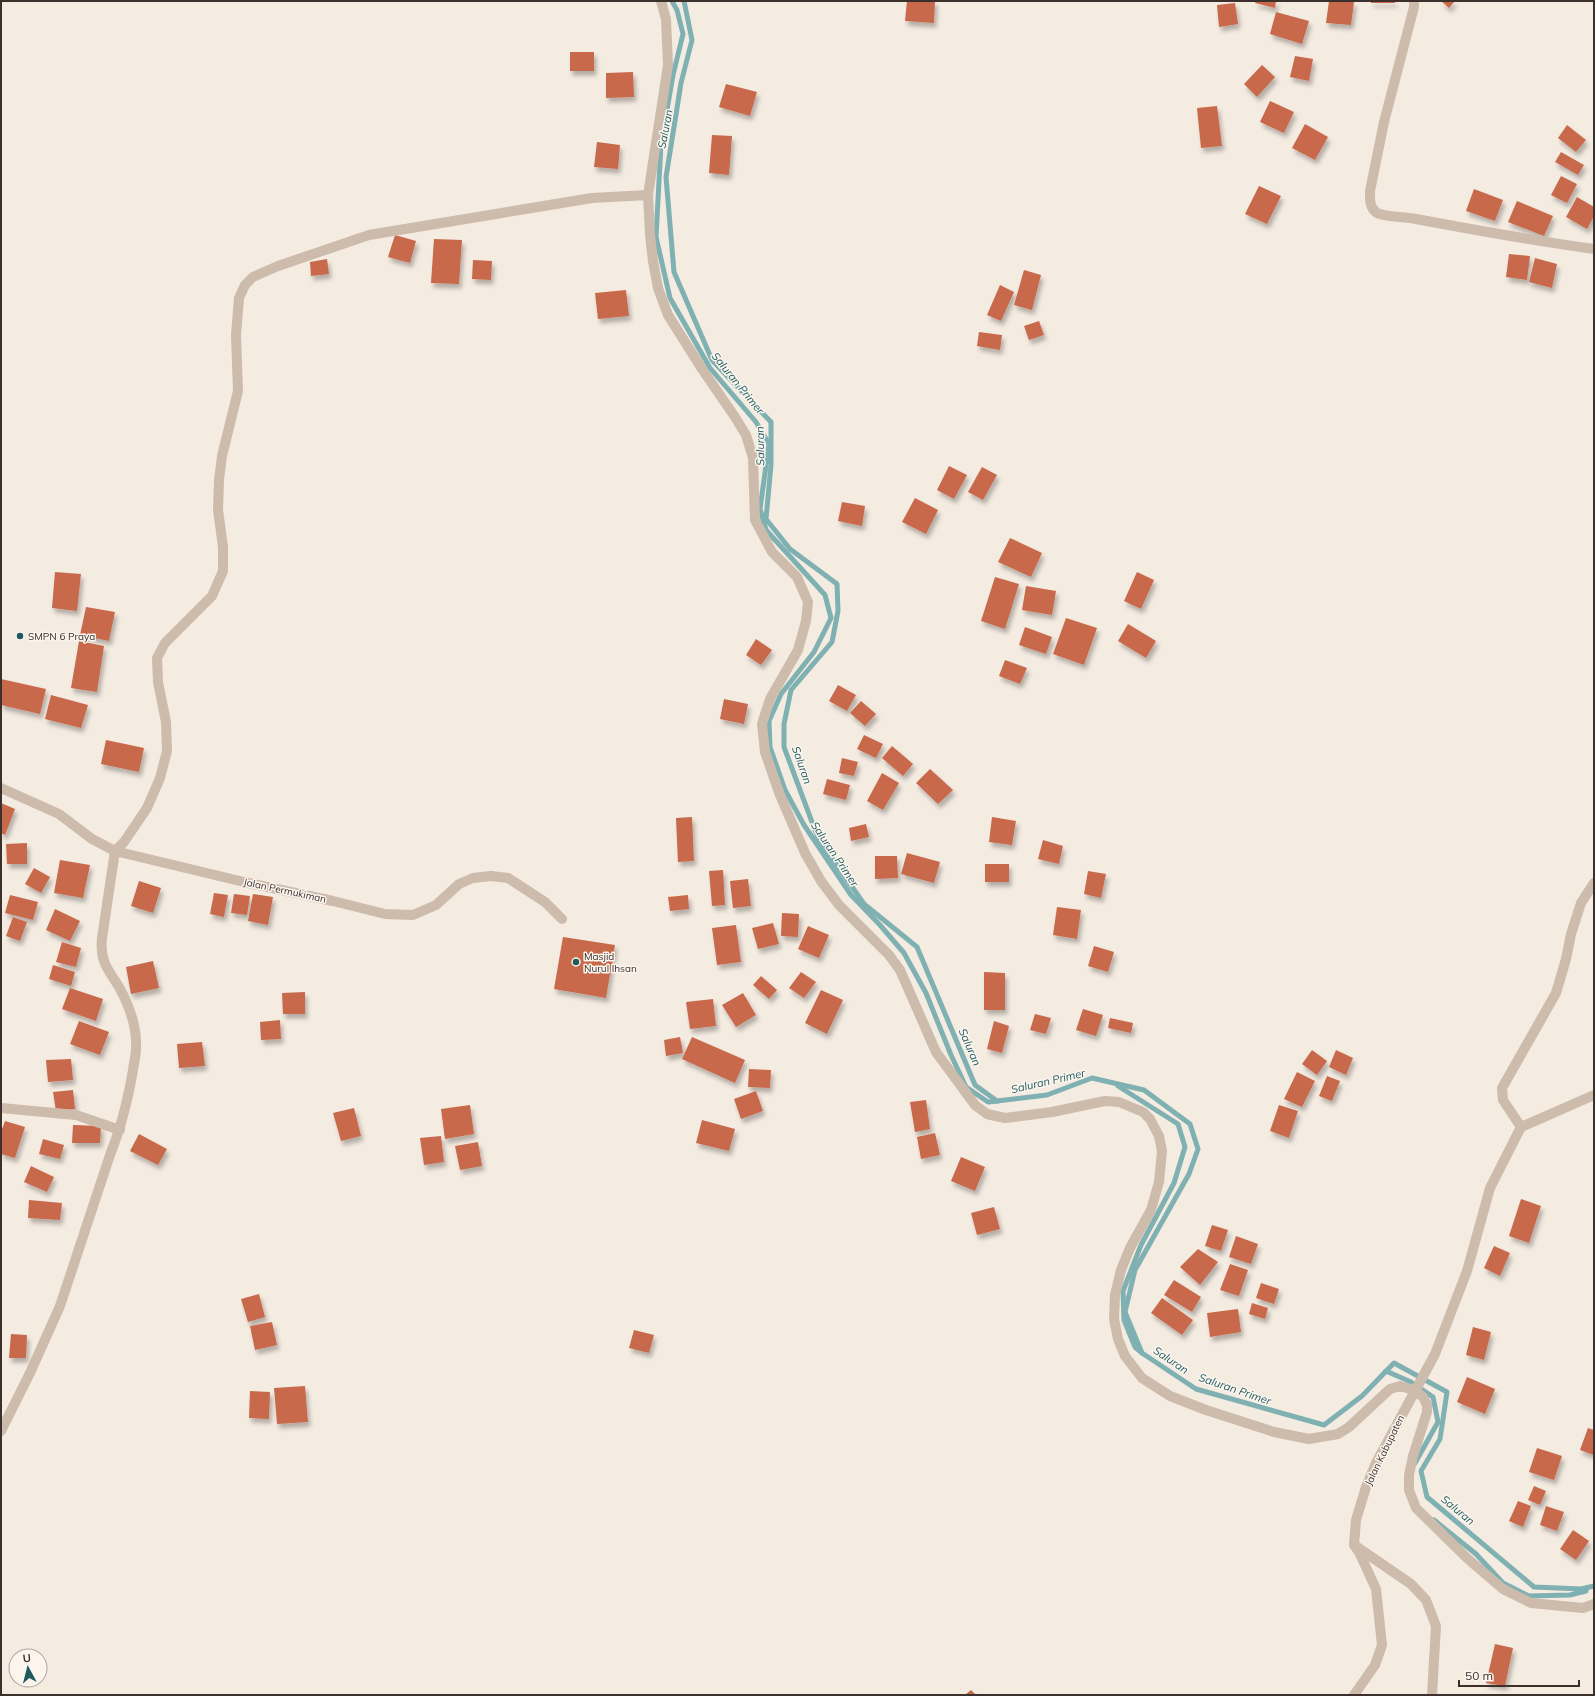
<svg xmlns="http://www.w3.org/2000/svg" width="1595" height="1696" viewBox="0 0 1595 1696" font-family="Mulish,sans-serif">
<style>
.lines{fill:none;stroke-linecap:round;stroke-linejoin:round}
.stream{stroke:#7fb0b2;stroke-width:5}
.building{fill:#c8694b;filter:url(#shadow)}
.minor{stroke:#cdbbac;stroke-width:10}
.tertiary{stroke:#cdbbac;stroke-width:10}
.poi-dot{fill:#1f5a5e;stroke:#fbf5ee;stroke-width:1.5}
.labels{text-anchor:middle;stroke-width:3;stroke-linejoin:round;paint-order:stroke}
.poi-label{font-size:10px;fill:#3b302b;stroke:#fbf5ee;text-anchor:start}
.street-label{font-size:10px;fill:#3b302b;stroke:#fbf5ee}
.water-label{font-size:11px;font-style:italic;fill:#1f5a5e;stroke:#fbf5ee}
</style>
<defs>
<filter id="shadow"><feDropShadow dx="2.5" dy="4.5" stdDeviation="2" flood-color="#0004"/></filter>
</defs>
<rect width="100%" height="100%" fill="#f4ebe1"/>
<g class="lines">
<g class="stream">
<path d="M672,1l5,9 6,24 -10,41 -12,69 -5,93 14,61 40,70 46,54 13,22 -9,65 6,21 59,65 6,23 -17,34 -33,42 -12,27 1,26 15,43 19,35 47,70 29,30 24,28 22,40 25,62 15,32 22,15 10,-1"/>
<path d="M684,1l8,39 -11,43 -15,94 8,95 38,88 59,62v43l-5,54 24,30 47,35 1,27 -6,31 -41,48 -7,34v23l34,91 46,66 53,43 58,138 22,16 50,-6 45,-17 52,12 46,34 8,25 -9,25 -54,96 -10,42 17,41 54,36 128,36 38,-29 32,-33 53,29 -7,47 -19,32 6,26 107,90 47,2 13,-3"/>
<path d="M1118,1086l60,38 7,23 -11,36 -33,62 -18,46 1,29 11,27 7,6"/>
<path d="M1385,1372l1,-1 25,11 22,15 5,25 -23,41"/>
<path d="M1434,1520l42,34 27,29 26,13 41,-1 16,-4"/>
</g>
</g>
<g class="building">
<path d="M907,1h28l-1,22 -29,-2z"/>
<path d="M1256,1h20l-1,7 -20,-5z"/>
<path d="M1329,1l25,1 -3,23 -25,-2z"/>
<rect x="1371" y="1" width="24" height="2"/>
<path d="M1441,1h14l-6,7z"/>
<path d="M1235,3l3,21 -19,3 -2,-22z"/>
<path d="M1276,12l33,9 -7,23 -32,-10z"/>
<rect x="570" y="52" width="24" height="19"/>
<path d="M1295,56l18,3 -4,22 -19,-4z"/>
<path d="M1262,65l13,12 -18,20 -13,-13z"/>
<path d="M633,72l1,25 -28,1v-25z"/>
<path d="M726,84l31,8 -7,24 -31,-9z"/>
<path d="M1270,101l24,11 -10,21 -24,-11z"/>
<path d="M1217,106l5,40 -21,2 -4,-40z"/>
<path d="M1305,124l23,13 -13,23 -23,-12z"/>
<path d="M1567,125l19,15 -10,12 -18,-14z"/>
<path d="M712,135l20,1 -3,39 -20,-2z"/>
<path d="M597,142l23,3 -2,24 -24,-2z"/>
<path d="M1561,152l23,13 -6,10 -23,-13z"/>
<path d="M1561,176l16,8 -10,19 -16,-8z"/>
<path d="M1259,186l22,10 -14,28 -22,-10z"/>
<path d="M1474,189l29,11 -8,21 -29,-10z"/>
<path d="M1577,197l17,10v9l-7,13 -21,-12z"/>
<path d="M1517,201l36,15 -9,20 -36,-14z"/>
<path d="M395,235l21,6 -6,22 -22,-6z"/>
<path d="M434,239l28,1 -3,44 -28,-1z"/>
<path d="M1509,254l21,2 -3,24 -21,-3z"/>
<path d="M1535,258l22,6 -5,24 -23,-6z"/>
<path d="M327,259l2,15 -18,2 -1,-14z"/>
<path d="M473,260l19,1 -1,19 -19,-1z"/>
<path d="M1024,270l17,5 -9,35 -18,-5z"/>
<path d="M1000,285l14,7 -13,29 -14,-6z"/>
<path d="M626,290l3,26 -31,3 -3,-26z"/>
<path d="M1039,321l5,14 -15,5 -5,-14z"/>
<path d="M979,332l23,3 -2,15 -23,-4z"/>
<path d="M949,466l18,9 -13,24 -17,-9z"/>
<path d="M982,467l15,8 -14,25 -15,-8z"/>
<path d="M915,498l23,12 -12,24 -24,-12z"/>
<path d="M842,502l23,4 -3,20 -24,-5z"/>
<path d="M1010,538l32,15 -11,24 -33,-15z"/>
<path d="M55,572l26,2 -4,37 -25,-3z"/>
<path d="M1137,572l17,8 -13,29 -17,-8z"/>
<path d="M995,577l24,7 -14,45 -24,-8z"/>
<path d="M1026,586l30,5 -4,24 -30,-5z"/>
<path d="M86,607l29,5 -6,29 -29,-6z"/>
<path d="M1066,618l31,10 -13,37 -31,-11z"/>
<path d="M1128,624l28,17 -10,17 -28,-17z"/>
<path d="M1025,627l27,10 -6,17 -27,-9z"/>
<path d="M756,639l16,11 -11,15 -15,-10z"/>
<path d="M79,641l25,5 -7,46 -26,-4z"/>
<path d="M1005,660l22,8 -7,16 -21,-8z"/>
<path d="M1,679l45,10 -6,25 -39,-9z"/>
<path d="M838,685l18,10 -9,16 -18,-10z"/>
<path d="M51,695l37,10 -7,23 -36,-9z"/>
<path d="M724,699l24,5 -4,20 -24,-5z"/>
<path d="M861,701l15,13 -11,12 -15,-13z"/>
<path d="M864,735l19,9 -7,14 -19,-9z"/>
<path d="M106,740l38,8 -5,24 -38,-8z"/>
<path d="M892,746l21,18 -10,12 -21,-18z"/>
<path d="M842,758l16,4 -4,14 -15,-3z"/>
<path d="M930,769l23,21 -15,14 -22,-21z"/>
<path d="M882,773l17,10 -16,27 -16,-9z"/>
<path d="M827,779l23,6 -4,15 -23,-6z"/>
<path d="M1,803l14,6 -10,26 -4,-2z"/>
<path d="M692,817l2,44 -16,1 -2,-44z"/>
<path d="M992,817l24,4 -4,24 -23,-3z"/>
<path d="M866,824l3,13 -18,4 -2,-13z"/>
<path d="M1043,840l20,6 -4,18 -21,-5z"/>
<path d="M27,843v21h-20l-1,-20z"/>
<path d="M907,853l33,9 -6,21 -33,-9z"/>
<path d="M875,856h22l1,22 -23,1z"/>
<path d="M60,860l30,5 -7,33 -29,-5z"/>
<rect x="985" y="864" width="24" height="18"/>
<path d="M34,868l16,9 -9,16 -16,-9z"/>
<path d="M723,870l2,35 -13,1 -3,-35z"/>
<path d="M1088,871l18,3 -5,24 -17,-4z"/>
<path d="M748,879l3,27 -18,2 -3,-27z"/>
<path d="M139,881l22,7 -8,25 -22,-7z"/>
<path d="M214,893l14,2 -4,22 -14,-3z"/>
<path d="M234,894l16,2 -3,19 -16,-2z"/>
<path d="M253,894l20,3 -5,28 -20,-4z"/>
<path d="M10,895l28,7 -5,18 -28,-7z"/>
<path d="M688,895l1,14 -19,2 -2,-14z"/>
<path d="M1057,907l24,3 -4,29 -24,-4z"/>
<path d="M55,909l25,12 -10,20 -24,-11z"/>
<path d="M782,913l17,1 -1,23 -17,-1z"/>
<path d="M13,917l14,5 -7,19 -14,-5z"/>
<path d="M773,923l6,21 -21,5 -6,-21z"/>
<path d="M736,925l5,37 -24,3 -5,-37z"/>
<path d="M808,926l21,9 -10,23 -21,-9z"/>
<path d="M563,937l52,8 -9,53 -52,-9z"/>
<path d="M62,942l19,6 -5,19 -20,-5z"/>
<path d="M1094,946l20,6 -6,20 -20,-6z"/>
<path d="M153,961l6,27 -28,6 -5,-27z"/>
<path d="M53,965l22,7 -4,14 -22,-7z"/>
<path d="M801,972l15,10 -12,16 -15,-10z"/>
<path d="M984,972l21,1v37h-21z"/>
<path d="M761,976l16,14 -8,9 -16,-14z"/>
<path d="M70,988l33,11 -7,22 -34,-12z"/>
<path d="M821,990l22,10 -16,34 -22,-11z"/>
<path d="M305,992v22h-22l-1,-21z"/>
<path d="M743,993l13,22 -20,12 -14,-22z"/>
<path d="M713,999l3,27 -26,3 -4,-27z"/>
<path d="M1083,1009l20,6 -7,21 -20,-6z"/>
<path d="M1035,1014l16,4 -5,16 -16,-4z"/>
<path d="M1110,1018l23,5 -2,10 -23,-5z"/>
<path d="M280,1020l1,19 -20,1 -1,-18z"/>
<path d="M79,1021l30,11 -9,23 -30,-11z"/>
<path d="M994,1021l15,5 -7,27 -15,-4z"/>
<path d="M680,1037l3,16 -17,3 -2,-16z"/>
<path d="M692,1037l53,23 -10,23 -53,-24z"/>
<path d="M202,1042l3,24 -26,2 -2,-24z"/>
<path d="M1312,1050l15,11 -10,14 -15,-11z"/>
<path d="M1336,1050l17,8 -7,17 -17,-8z"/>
<path d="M71,1059l2,21 -25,2 -2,-22z"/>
<path d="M749,1069l22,1 -1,18 -22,-1z"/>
<path d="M1297,1072l18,9 -13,26 -18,-8z"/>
<path d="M1327,1076l13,5 -8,20 -13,-5z"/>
<path d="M73,1090l2,19 -19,2 -3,-19z"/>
<path d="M756,1091l7,20 -22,8 -7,-20z"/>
<path d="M926,1100l4,29 -15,3 -5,-30z"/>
<path d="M470,1105l4,29 -29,5 -4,-30z"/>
<path d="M1279,1105l19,6 -9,27 -19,-7z"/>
<path d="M354,1108l7,28 -20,5 -8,-28z"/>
<path d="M702,1120l33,9 -6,22 -33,-8z"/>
<path d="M5,1121l20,6 -10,31 -14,-4v-22z"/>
<path d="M73,1125l28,1 -1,17h-28z"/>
<path d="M935,1133l5,22 -19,4 -4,-22z"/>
<path d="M139,1134l28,15 -9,16 -28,-14z"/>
<path d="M441,1136l3,26 -20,3 -4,-27z"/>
<path d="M43,1139l21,6 -4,14 -21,-5z"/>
<path d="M478,1142l4,24 -22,4 -5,-24z"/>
<path d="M961,1157l24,10 -10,24 -24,-10z"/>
<path d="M31,1166l23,11 -7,15 -23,-10z"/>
<path d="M1521,1199l20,7 -12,37 -20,-7z"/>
<path d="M29,1200l33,3 -2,17 -32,-2z"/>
<path d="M994,1207l6,22 -23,6 -6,-22z"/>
<path d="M1212,1225l16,5 -7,21 -16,-5z"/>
<path d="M1236,1236l22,8 -7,20 -22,-7z"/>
<path d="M1494,1246l16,7 -10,23 -16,-8z"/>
<path d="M1198,1249l20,13 -18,23 -20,-18z"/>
<path d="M1230,1264l18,6 -9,26 -19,-6z"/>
<path d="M1174,1280l27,17 -9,15 -28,-17z"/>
<path d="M1261,1283l18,6 -5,15 -18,-6z"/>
<path d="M259,1294l6,23 -17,5 -7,-23z"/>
<path d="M1162,1298l31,22 -11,15 -31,-22z"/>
<path d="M1252,1303l16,5 -3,11 -16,-5z"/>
<path d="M1238,1309l3,23 -31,5 -3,-24z"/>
<path d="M272,1322l5,23 -22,5 -5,-24z"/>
<path d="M1473,1327l18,5 -7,28 -18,-5z"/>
<path d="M634,1330l20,5 -5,18 -20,-5z"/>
<path d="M11,1334l16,1 -1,23h-17z"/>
<path d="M1467,1377l28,12 -10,25 -28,-12z"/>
<path d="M305,1386l3,36 -31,2 -3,-36z"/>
<path d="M250,1391l20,1 -1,27 -20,-1z"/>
<path d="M1588,1428l6,2v25l-14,-5z"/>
<path d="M1537,1448l25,8 -8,24 -25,-8z"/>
<path d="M1534,1486l12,5 -6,14 -12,-5z"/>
<path d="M1518,1501l13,5 -8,21 -14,-6z"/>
<path d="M1546,1506l18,6 -7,19 -17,-6z"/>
<path d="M1573,1530l16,11 -13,19 -16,-11z"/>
<path d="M1495,1644l18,4 -8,38 -19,-3z"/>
<path d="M971,1690l5,5h-11z"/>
</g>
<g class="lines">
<g class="minor">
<path d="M1414,1v6l-30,115 -14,69c0,7 -1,17 7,22 8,4 29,4 39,6 59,11 118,22 178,30"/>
<path d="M648,195l20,-130 -2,-46 -5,-18"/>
<path d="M1,788l58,26 33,25 23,12 129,31 89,19 52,13 28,1 23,-10 23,-21 14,-6 18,-2 17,2 37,24 17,17"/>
<path d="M1,1108l75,7 44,15"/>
<path d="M1521,1127l-18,-27 -1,-12 54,-95 10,-34 5,-25 10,-31 13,-20"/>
<path d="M1,1431l29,-58 30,-67 51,-154c11,-27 17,-53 22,-82 1,-9 4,-18 3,-27 0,-15 -5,-31 -11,-44 -10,-25 -26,-30 -23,-61l13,-87 9,-9 23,-34 13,-30 7,-27 -1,-29 -8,-40 -1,-24 8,-15 47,-47 11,-25v-24l-5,-37 1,-30 3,-24 16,-65 -2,-56 3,-37 6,-13 8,-8 25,-11 91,-31 223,-37 56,-3 2,40 3,26 5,27 10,27 34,54 33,48 11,18 7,23 2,62 17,32 25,25 11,25 -2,19 -8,29 -28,49 -8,25 3,28 15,43 25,58 16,28 18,24 50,50 11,15 36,82 39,53 12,9 18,4 47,-6 53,-11 14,1 24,10 7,7 9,17 3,15 -3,31 -8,28 -21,38 -9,22 -6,25 -1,24 4,20 7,17 17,22 28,18 36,14 68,22 35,7 29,-5 11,-7 41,-38 10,-3 14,4 9,7 4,8v7l-14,44 -4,19v15l7,18 52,51 35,30 28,14 52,5 11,-4"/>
<path d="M1354,1545l57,39 15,16 10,26 -4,69"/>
</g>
<path class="tertiary" d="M1354,1695l21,-30 7,-20 -6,-56 -17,-37 -5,-7 2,-25 10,-33 10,-24 59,-109 32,-83 23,-83 31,-61 73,-32"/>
</g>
<g class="poi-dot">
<circle cx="20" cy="636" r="4"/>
<circle cx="576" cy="962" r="4"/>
</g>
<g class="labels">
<g class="poi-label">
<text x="28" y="640">SMPN 6 Praya</text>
<text x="584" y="960">Masjid<tspan x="584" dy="12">Nurul Ihsan</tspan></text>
</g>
<g class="street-label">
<text transform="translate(285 890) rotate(12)" y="4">Jalan Permukiman</text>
<text transform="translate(1384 1450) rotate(-64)" y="4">Jalan Kabupaten</text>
</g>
<g class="water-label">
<text transform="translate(665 129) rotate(-79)" y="4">Saluran</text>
<text transform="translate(738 383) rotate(51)" y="4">Saluran Primer</text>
<text transform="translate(760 446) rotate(-91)" y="4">Saluran</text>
<text transform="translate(802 765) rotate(71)" y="4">Saluran</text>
<text transform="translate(835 854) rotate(56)" y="4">Saluran Primer</text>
<text transform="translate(970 1047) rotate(67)" y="4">Saluran</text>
<text transform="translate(1048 1081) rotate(-13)" y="4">Saluran Primer</text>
<text transform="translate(1171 1360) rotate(34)" y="4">Saluran</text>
<text transform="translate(1235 1389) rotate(19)" y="4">Saluran Primer</text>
<text transform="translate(1458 1510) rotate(40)" y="4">Saluran</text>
</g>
</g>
<rect width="1595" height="1696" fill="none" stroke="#3b302b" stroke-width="4"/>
<g transform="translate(28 1668) rotate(353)"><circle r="19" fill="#fbf5ee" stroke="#aea6a0"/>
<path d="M0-3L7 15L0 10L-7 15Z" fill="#1f5a5e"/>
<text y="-6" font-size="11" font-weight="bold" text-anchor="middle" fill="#3b302b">U</text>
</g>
<path d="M1459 1680v6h120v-6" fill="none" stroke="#3b302b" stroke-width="2"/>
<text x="1465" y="1680" font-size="12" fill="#3b302b" stroke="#fbf5ee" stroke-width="3" paint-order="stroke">50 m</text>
</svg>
